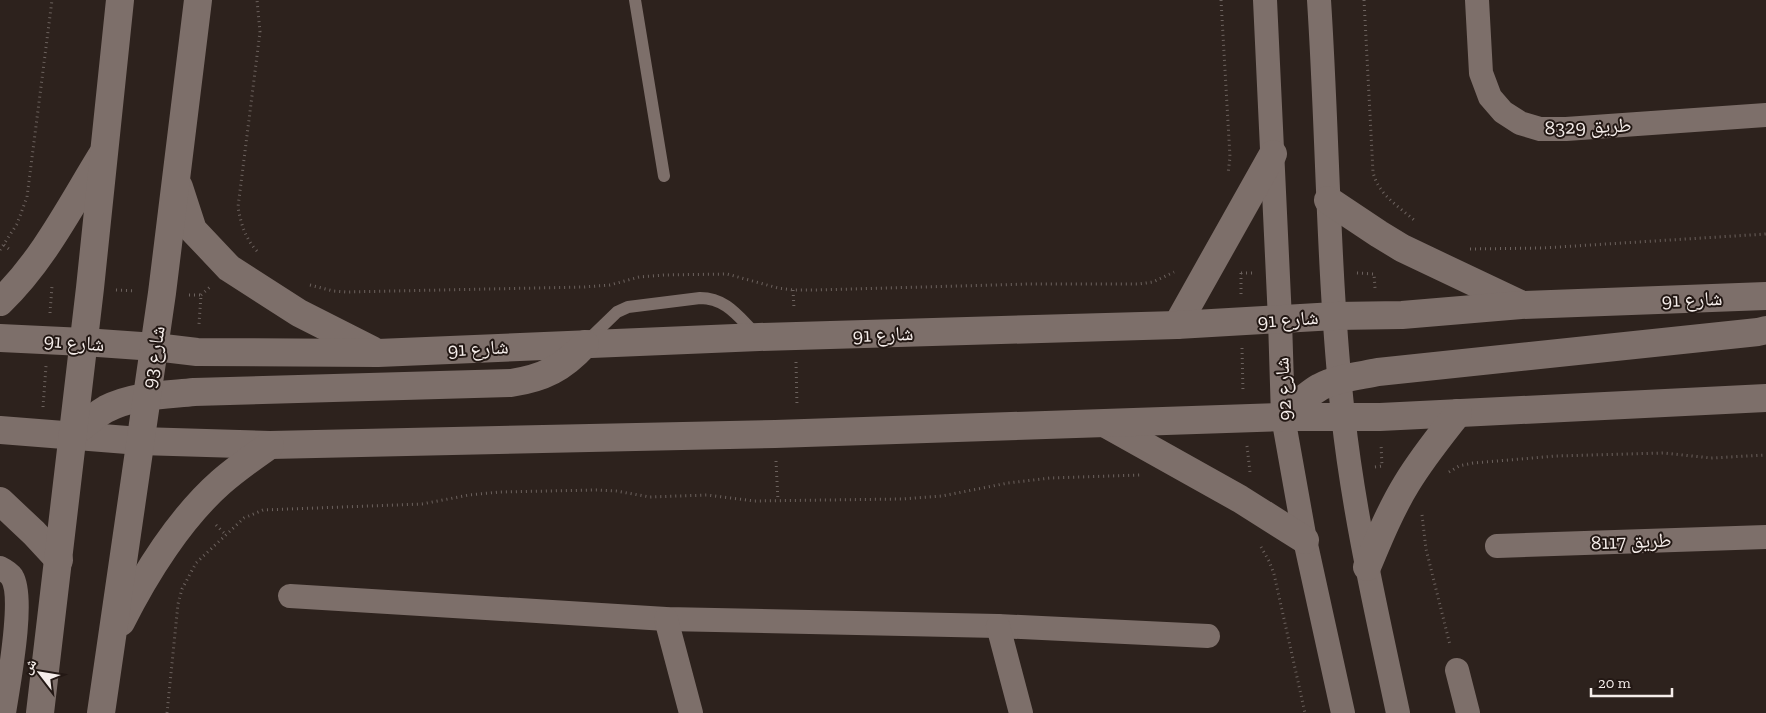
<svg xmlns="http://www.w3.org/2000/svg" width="1766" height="713" viewBox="0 0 1766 713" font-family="'Zilla Slab','Noto Naskh Arabic',serif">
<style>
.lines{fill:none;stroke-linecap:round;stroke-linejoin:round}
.path{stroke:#6c625e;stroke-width:3;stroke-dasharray:1 4;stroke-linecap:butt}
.service{stroke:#7d6f6a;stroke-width:12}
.minor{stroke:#7d6f6a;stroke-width:24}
.tertiary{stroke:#7d6f6a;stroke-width:28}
.labels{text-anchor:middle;stroke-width:4;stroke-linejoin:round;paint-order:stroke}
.street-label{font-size:20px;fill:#f5edea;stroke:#231814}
</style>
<rect width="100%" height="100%" fill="#2d221d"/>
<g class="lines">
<g class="path">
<path d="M1221,0l9,157 -2,17"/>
<path d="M1364,0l9,172c5,22 25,34 41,48"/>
<path d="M4,245l5,4"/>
<path d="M1470,249l73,-1 223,-14"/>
<path d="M0,250l17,-26 10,-27 25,-197"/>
<path d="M257,251c-12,-13 -16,-27 -19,-44l22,-175 -3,-32"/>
<path d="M1241,273h12"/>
<path d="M1241,273v22"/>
<path d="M1357,273l17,1 1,14"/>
<path d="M310,285l23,6 13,1 238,-5 26,-2 29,-8 25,-2 63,-1 51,14 15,2h23l214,-6h109l14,-2 21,-10"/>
<path d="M116,290l19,1"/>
<path d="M793,290l1,18"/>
<path d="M189,295h12l-2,29"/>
<path d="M201,295l9,-8"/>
<path d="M50,313l2,-27"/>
<path d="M1242,348l1,44"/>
<path d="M796,362l1,44"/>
<path d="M43,407l3,-41"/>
<path d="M1247,446l3,26"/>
<path d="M776,461l2,40"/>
<path d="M1375,467l7,-1 -1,-22"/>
<path d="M1449,472l10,-6 14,-3 83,-7 108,-3 47,5 55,-3"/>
<path d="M1422,515l4,34 24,96"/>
<path d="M216,525l10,10"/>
<path d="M1261,547l8,14 5,13 31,139"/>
<path d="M167,713l11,-109 4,-15 14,-26 48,-45 19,-8 159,-6 47,-9 31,-3 96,-2 20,1 34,6 57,-2 47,6 148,-2 40,-3 66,-13 42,-5 90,-3"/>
</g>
<g class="service">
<path d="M635,0l29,176"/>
<path d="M587,341l30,-29 11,-5 72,-9c27,0 39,20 57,37"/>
</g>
<g class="minor">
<path d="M1265,0l15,320 3,97 22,123 38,173"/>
<path d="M1319,0c9,138 9,278 24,415 11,101 34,199 55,298"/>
<path d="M1477,0l4,73 9,24 13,15 17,11 20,6h26l200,-14"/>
<path d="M1497,546l269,-9"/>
<path d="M0,568c4,2 10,6 12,9 13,21 -4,109 -8,136"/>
<path d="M290,596l376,23 332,7 210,10"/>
<path d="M666,619l25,94"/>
<path d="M998,626l23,87"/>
<path d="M1457,670l11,43"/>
</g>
<g class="tertiary">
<path d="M179,187l14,43 36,38 70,45 73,37"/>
<path d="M1328,200l51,34 23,14 118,56"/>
<path d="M0,302c43,-41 71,-97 102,-147"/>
<path d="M1177,325l96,-171"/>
<path d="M0,338l84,4 71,5 42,5 181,1 381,-16 418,-12 158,-9 67,-1 119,-10 245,-9"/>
<path d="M1283,417c11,-10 23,-22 37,-30 17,-9 39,-11 58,-15l380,-40 8,-2"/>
<path d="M1106,424l134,75 65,41"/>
<path d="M0,430l140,11 130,4 505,-11 508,-17h97l386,-19"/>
<path d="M72,435c11,-9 22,-19 34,-26 27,-14 59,-14 88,-17l317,-9c33,-5 52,-15 74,-39"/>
<path d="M0,501l34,32 25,27"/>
<path d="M1367,567c12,-29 24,-58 40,-84 15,-25 33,-47 51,-70"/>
<path d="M121,622c24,-48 59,-104 100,-140 16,-14 32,-25 49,-37"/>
<path d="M40,713l50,-425 30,-288"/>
<path d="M101,713l61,-420 36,-293"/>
</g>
</g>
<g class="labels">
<g class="street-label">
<text transform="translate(1588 126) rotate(-2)" y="7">طريق 8329</text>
<text transform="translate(1692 299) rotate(-2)" y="7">شارع 91</text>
<text transform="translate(1288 319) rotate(-4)" y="7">شارع 91</text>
<text transform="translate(883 334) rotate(-2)" y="7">شارع 91</text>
<text transform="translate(74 342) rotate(4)" y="7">شارع 91</text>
<text transform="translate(478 348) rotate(-3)" y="7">شارع 91</text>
<text transform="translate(153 357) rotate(-81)" y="7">شارع 93</text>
<text transform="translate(1283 389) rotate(-93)" y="7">شارع 92</text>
<text transform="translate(1631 541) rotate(-2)" y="7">طريق 8117</text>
</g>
</g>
<g transform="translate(40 673) rotate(301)" stroke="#231814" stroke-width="4" paint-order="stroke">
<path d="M0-4L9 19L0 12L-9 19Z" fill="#f5edea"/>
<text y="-8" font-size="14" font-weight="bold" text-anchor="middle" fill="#f5edea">ش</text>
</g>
<path d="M1591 688v8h81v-8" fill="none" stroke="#f5edea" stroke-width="2.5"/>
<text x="1598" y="688" font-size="15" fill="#f5edea" stroke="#231814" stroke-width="4" paint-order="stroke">20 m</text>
</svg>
